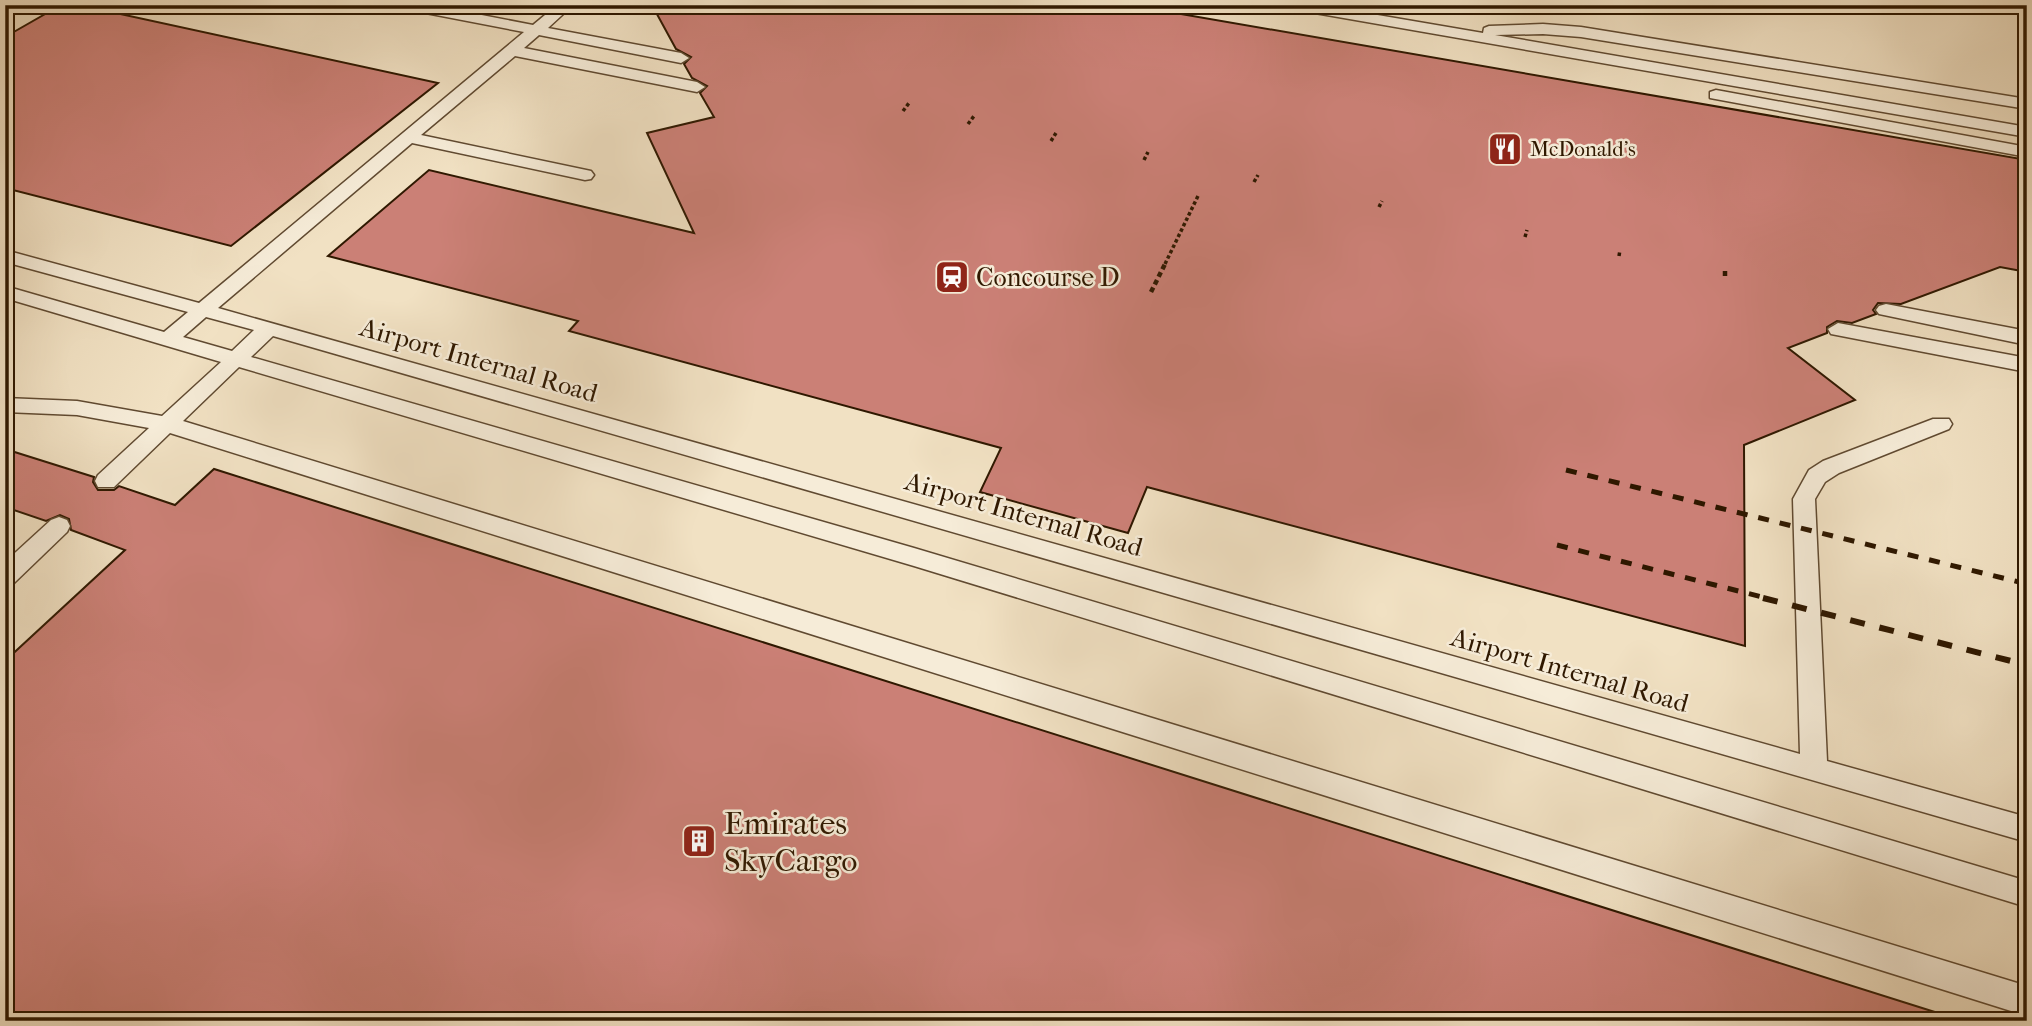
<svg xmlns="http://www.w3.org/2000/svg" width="2032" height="1026" viewBox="0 0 2032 1026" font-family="'IM FELL French Canon',serif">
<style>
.building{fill:#cb8076;stroke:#2f1800;stroke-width:2}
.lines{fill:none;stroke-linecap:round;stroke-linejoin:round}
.lane-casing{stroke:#604a31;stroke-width:3}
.path-far1{stroke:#2f1800;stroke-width:3.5;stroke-dasharray:3.5 2.5;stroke-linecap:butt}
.path{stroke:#2f1800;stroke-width:4.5;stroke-dasharray:5 3.5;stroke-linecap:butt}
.lane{fill:#f6ecd8;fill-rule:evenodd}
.rail-far1{stroke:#2f1800;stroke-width:5;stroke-dasharray:11 11;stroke-linecap:butt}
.rail{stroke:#2f1800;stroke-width:6;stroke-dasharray:15 15;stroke-linecap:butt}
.labels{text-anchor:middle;stroke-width:5;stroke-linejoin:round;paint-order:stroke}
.far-poi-label{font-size:21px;fill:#2f1800;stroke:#f6ecd8;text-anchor:start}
.poi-label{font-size:26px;fill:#2f1800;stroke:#f6ecd8;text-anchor:start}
.street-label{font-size:26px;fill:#2f1800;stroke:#f6ecd8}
.near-poi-label{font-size:32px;fill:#2f1800;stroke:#f6ecd8;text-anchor:start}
</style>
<rect width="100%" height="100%" fill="#f1e1c3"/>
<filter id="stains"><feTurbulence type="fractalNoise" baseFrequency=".00286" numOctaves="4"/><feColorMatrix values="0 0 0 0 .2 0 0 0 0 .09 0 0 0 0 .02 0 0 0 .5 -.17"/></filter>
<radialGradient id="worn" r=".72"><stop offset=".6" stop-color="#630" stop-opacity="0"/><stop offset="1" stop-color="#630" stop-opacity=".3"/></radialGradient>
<g class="building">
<path d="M61,5h18l359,78 -207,163 -226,-58v-151z"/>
<path d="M652,5h477l898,155v112l-27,-5 -99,37 -23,-1 -5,7 3,4 -24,9 -15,-2 -10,6v6l-39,15 67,52 -111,45 1,201 -598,-159 -19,46 -148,-41 21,-44 -432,-117 9,-10 -250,-65 101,-86 265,63 -47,-100 67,-16 -14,-24 7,-7 -15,-8 -8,-14 7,-7 -15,-8z"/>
<path d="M5,449l89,28 -1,5 5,8h16l5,-4 56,19 39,-36 1724,544 -1,8h-1932v-360l120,-111 -54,-20 -2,-11 -9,-4 -14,6 -41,-14z"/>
</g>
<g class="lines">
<g class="lane-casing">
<g id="lane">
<path d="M25,5l-20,11v-10z"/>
<path d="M398,5h32l103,20 24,-20h16l-25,23 133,25 8,5 -8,5 -142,-28 -15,13 173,34 8,5 -8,5 -182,-36 -94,79 170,36 3,4 -3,4 -6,1 -173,-37 -194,165 1582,446 -7,-255 16,-29 14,-9 110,-42h16l3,5 -3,5 -110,44 -14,9 -10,17 12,262 200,56v25l-1754,-506 -22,21 663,191 1113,333v26l-1113,-341 -675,-199 -56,54 1844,565v30l-1857,-583 -56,54h-16l-3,-6 3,-6 51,-47 -72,-13 -72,-3v-14l72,3 85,15 59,-54 -216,-64v-12l159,46 24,-20 -183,-50v-12l194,53 325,-271 -119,-23zM206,317l48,13 -22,21 -49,-14z"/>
<path d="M1285,5h34l164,28 1,-5 5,-2 54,-2 38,3 446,72v10l-446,-72 -38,-3 -48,1 532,92v10l-735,-128z"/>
<path d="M1716,90l311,57v10l-317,-59v-6z"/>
<path d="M1886,304l141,27v14l-148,-31 -3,-4 3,-4z"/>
<path d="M1838,323l189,35v14l-196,-38 -3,-5z"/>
<path d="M59,517l8,3 3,6 -3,6 -54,52 -8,2v-24l46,-42z"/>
</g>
</g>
<g class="path-far1">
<path d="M903,111l6,-8"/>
<path d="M968,124l6,-8"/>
<path d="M1051,141l5,-8"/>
<path d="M1144,160l4,-8"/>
<path d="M1254,182l4,-7"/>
<path d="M1379,207l3,-6"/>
<path d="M1525,237l2,-7"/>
<path d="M1619,256l1,-6"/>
<path d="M1165,264l33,-68"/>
</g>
<g class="path">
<path d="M1725,271v7"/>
<path d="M1151,292l15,-30"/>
</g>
<use href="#lane" class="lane"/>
<g class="rail-far1">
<path d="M1566,470l461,114"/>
<path d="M1557,545l213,54"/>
</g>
<path class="rail" d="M1763,598l264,67"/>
</g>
<defs>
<g id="restaurant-square" transform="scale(1.75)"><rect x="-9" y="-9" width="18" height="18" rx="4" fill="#8f2418" stroke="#f6ecd8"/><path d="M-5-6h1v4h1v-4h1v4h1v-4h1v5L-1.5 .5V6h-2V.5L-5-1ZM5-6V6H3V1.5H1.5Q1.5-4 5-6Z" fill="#fff"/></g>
<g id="station-square" transform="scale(1.75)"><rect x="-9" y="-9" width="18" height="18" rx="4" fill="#8f2418" stroke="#f6ecd8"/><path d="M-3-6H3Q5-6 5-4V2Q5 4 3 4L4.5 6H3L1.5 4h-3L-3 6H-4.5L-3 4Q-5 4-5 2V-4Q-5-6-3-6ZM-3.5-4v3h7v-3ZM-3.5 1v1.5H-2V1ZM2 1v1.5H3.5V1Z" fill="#fff"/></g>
<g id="building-square" transform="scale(1.75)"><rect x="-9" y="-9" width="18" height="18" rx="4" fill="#8f2418" stroke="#f6ecd8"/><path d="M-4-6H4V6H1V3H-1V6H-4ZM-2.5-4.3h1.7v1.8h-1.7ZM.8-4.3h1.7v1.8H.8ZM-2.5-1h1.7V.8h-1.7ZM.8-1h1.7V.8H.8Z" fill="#fff"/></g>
</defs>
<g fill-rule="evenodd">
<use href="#restaurant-square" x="1505" y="149"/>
<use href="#station-square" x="952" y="277"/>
<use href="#building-square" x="699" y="841"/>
</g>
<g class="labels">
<g class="far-poi-label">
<text x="1530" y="156">McDonald's</text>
</g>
<g class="poi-label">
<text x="976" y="286">Concourse D</text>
</g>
<g class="street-label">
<text transform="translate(479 360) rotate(16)" y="9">Airport Internal Road</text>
<text transform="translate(1024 514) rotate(16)" y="9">Airport Internal Road</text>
<text transform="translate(1570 670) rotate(16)" y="9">Airport Internal Road</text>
</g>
<g class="near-poi-label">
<text x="724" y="834">Emirates<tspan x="724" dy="37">SkyCargo</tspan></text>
</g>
</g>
<rect width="2032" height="1026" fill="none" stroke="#f1e1c3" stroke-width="28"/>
<rect x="7" y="7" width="2018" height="1012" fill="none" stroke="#2f1800" stroke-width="3.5"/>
<rect x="14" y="14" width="2004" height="998" fill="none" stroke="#2f1800" stroke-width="2"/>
<rect width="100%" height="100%" filter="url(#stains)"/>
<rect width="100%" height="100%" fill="url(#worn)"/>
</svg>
